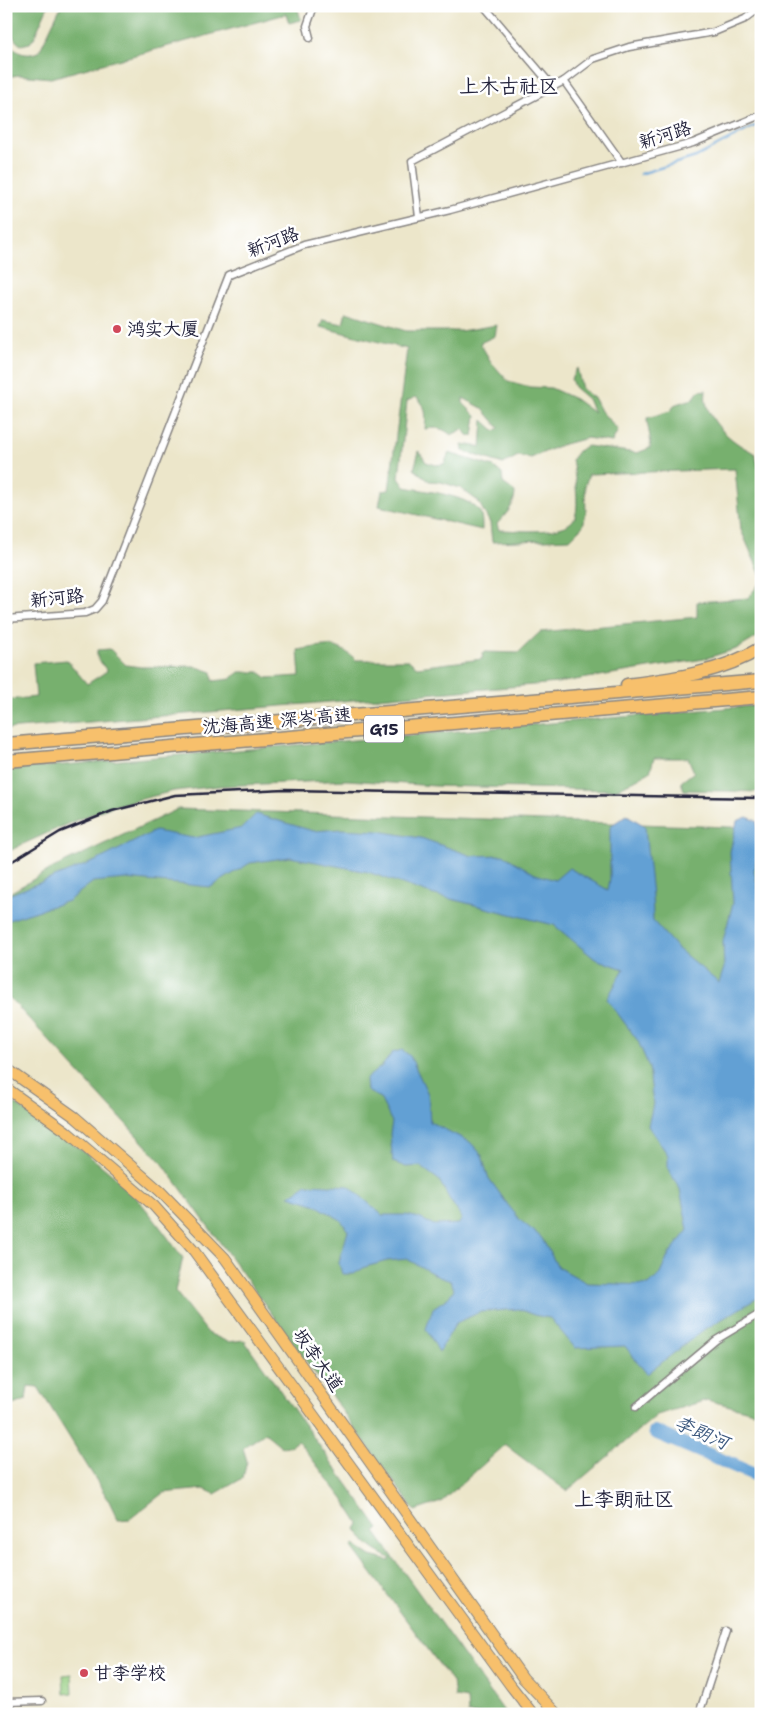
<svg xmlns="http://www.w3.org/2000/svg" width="767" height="1720" viewBox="0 0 767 1720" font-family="'Shantell Sans','LXGW WenKai TC',sans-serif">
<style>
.green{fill:#94cd80;stroke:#5b785e}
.forest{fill:#77b06e;stroke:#4c6954}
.water{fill:#62a0d4;stroke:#426188}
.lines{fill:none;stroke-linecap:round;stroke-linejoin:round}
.stream{stroke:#62a0d4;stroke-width:2.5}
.river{stroke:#62a0d4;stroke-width:14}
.minor-casing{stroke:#878482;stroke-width:9}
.primary-casing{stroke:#878482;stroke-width:12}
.motorway-casing{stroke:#878482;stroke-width:15}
.minor{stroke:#fff;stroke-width:6}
.primary{stroke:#f7c06c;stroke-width:10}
.motorway{stroke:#f7c06c;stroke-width:12}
.rail{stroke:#22223b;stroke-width:2.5}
.poi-dot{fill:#d1495b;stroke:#fff;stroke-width:2}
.labels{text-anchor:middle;stroke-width:5;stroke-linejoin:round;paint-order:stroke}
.shield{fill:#fff;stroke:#646476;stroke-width:1}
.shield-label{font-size:16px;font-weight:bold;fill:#22223b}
.street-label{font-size:18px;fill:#22223b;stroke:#fff}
.poi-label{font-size:18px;fill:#22223b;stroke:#fff;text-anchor:start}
.water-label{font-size:19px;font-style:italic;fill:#3f5b80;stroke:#fff}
.quarter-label{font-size:20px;fill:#22223b;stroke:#fff}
</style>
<rect width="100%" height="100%" fill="#fff"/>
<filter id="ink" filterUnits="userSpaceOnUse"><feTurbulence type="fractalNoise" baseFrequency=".02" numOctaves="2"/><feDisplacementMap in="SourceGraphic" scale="10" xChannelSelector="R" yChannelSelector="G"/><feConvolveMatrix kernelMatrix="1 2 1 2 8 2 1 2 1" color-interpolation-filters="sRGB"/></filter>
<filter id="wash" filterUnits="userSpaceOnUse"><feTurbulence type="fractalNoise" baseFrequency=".0096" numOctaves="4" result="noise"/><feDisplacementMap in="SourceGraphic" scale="20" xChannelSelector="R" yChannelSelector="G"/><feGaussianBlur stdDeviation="1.12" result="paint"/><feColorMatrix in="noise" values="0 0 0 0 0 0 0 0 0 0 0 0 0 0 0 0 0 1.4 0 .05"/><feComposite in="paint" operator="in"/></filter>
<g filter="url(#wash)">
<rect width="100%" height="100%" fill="#ece6ca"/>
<path class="green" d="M72,1674l1,19 -9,1 -1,-19z"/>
<g class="forest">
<path d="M6,6h42l-14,32 -4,5 -9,2c-11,-6 -15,-27 -15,-39z"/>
<path d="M61,6h236l4,14 -12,3 -3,-9 -235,64 -32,-3 -13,2v-42c5,16 17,23 33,17z"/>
<path d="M346,312l60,19h54l37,-6 -2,11 -15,7 11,19 17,19 22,6 21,1 24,11 19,14 -6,-14 -14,-12 -3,-8 6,-11 5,21 13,10 6,12 17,19 -6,12 -25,-4 -26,7 -30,13 -13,-2 -15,8 -40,-13 -1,-7 19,3 2,-27 12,11 4,-3 -17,-20 -19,-10v5l13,13 -3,20 -6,-1 -4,-6 -12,6c-8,-7 -15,-8 -26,-6 1,-14 2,-23 -9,-32l-9,4 -8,77 6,9c19,4 67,8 76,27 1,5 1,11 1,16l-103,-24 3,-15 7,-1 18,-141 -87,-22 3,-7 20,4z"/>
<path d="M706,390c0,3 -1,8 0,12 4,22 29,43 49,51l6,25v98l-20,-46 -6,-61 -146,5 -4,12 1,27 -3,13 -13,13 -78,3 -2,-19 -12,-22 -18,-13 -19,-6 -12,-1 -15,-12 5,-18 7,11 10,3 8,-1 5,-11 45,14 8,7 1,9 12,9c0,14 -9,22 -18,32l2,6c18,0 68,6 76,-13 5,-12 -1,-46 -3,-58l7,-9 8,-4 50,7 13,-5c2,-11 -3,-19 -3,-30l23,-7 6,-7 17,-5 6,-8z"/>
<path d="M761,581v54l-22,13 -35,11 -147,24 -551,46v-29l30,-3 -3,-34 34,-3 20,24 20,-13 -10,-14v-7l13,-1 16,16 15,2 53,-1 18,6 1,9 18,-2 8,-7h20l8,6 33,-2 -2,-26c26,-4 37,-10 58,10h52l9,7 65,-8 1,-7 35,1 22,-21 157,-15v-15l51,-4z"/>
<path d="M761,705v87l-77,-2 -3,-8 13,-10 -6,-14h-34l-4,14 -34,18 -181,-4 -88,-6 -127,6 -46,5 -61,15 -39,15 -53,24 -15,8v-83z"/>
<path d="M178,809l583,19v579l-8,5 -46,-12 -50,15 -90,76 -62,-46 -64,57 -26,9 -252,-347 -157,-170v-99l47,-27z"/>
<path d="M6,1098c42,27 85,56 121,90 21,21 38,46 56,70l-8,33 33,42 20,9 16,-2 135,189 -4,3 131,182h-38l-1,-15 -12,-2 -2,-14 -101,-136 2,-2 17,11 19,5v-3c-18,-9 -23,-12 -34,-29l3,-5 -16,-25 -45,-58 -8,5 -8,1 -17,-14 -22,15 4,13 -4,17 -28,16 -11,-5 -41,4 -33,26 -12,1 -10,-21 -70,-112 -10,-1 -2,14 -16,6 -4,-3z"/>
</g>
<path class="water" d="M256,814l57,17 28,-2 37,2 43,7 51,18 31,-1 32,19 20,6 14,-12 39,22 2,-10v-54l17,-11 18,11c2,32 8,63 8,95l24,27 42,35 5,-15 -1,-27 10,-38 -3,-51 7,-31 10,-4 10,4 1,31 -4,19 7,30v395l-59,35 -55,43 -22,-28 -50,2 -25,-30 -16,-3 -15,-6 -39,3 -24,11 -17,29 -13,-23 7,-21 16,-11 5,-8 -3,-8 -12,-4 -32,-18 -20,2 -22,6 -11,7h-12l-3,-11 9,-32 -7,-11 -27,-16 -25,-8 18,-12 42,2 33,29h24l13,3 15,7 25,-1 3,-6 -12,-18 -11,-20 -19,-14 -14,1 -13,-5 -3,-28 2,-12 -12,-24 -13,-7 -1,-12 17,-14 9,-12 10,-3 8,6 18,38 2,28 40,20 12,13 6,22 20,28 13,16 20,16 17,30 29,16 62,2 11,-11 9,-20 19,-24 -8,-41 -12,-20v-14l-20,-29 5,-22 -4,-37 -11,-26 -31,-42 17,-30 -29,-10 -41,-34 -123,-31 -63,-22 -78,-15 -40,6 -39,24 -85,-8 -33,3 -25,19 -62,20v-25l92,-36 57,-29 38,7 49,-10z"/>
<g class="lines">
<path class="stream" d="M640,174l56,-17 65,-34"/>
<path class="river" d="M655,1432l106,45"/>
</g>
</g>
<g filter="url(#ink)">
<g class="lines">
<g class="minor-casing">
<g id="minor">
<path d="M484,6l69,81"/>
<path d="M310,38l-3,-12 7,-20"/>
<path d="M564,81l58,82"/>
<path d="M419,217l-7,-56 152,-80 29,-22 36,-12 85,-15 31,-13 16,-12"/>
<path d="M6,619l79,-6 10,-4 7,-8 127,-326 75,-30 146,-35 243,-67 68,-28"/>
<path d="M636,1407l80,-67 45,-27"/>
<path d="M6,1702l36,-1"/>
<path d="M699,1714l27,-83"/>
</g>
</g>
<g class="primary-casing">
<g id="primary">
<path d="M6,1068l69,49 85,74 65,67 298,420 34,36"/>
<path d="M6,1088l60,43 88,75 40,45 317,435 22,28"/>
</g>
</g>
<g class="motorway-casing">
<g id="motorway">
<path d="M627,685c45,-6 94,-12 134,-37"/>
<path d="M6,744l755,-63"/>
<path d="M6,761l755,-64"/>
</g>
</g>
<use href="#minor" class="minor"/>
<use href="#primary" class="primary"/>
<use href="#motorway" class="motorway"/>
<path class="rail" d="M6,865l54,-33 52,-21 63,-16 110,-5 476,8"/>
</g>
</g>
<g class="poi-dot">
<circle cx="117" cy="329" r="5"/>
<circle cx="84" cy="1673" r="5"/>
</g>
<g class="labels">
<rect class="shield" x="364" y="715.5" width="40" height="27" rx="4"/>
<g class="shield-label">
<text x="384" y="735">G15</text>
</g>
<g class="street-label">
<text transform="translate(665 135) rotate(-17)" y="6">新河路</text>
<text transform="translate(273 242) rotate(-21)" y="6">新河路</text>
<text transform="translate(57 598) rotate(-6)" y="6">新河路</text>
<text transform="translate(277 721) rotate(-5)" y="6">沈海高速 深岑高速</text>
<text transform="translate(318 1360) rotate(55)" y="6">坂李大道</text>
</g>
<g class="poi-label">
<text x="127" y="335">鸿实大厦</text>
<text x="94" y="1679">甘李学校</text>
</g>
<g class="water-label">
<text transform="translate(702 1432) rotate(23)" y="7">李朗河</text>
</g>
<g class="quarter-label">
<text x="509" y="93">上木古社区</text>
<text x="624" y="1506">上李朗社区</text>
</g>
</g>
<rect width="767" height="1720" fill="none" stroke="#fff" stroke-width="25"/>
</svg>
